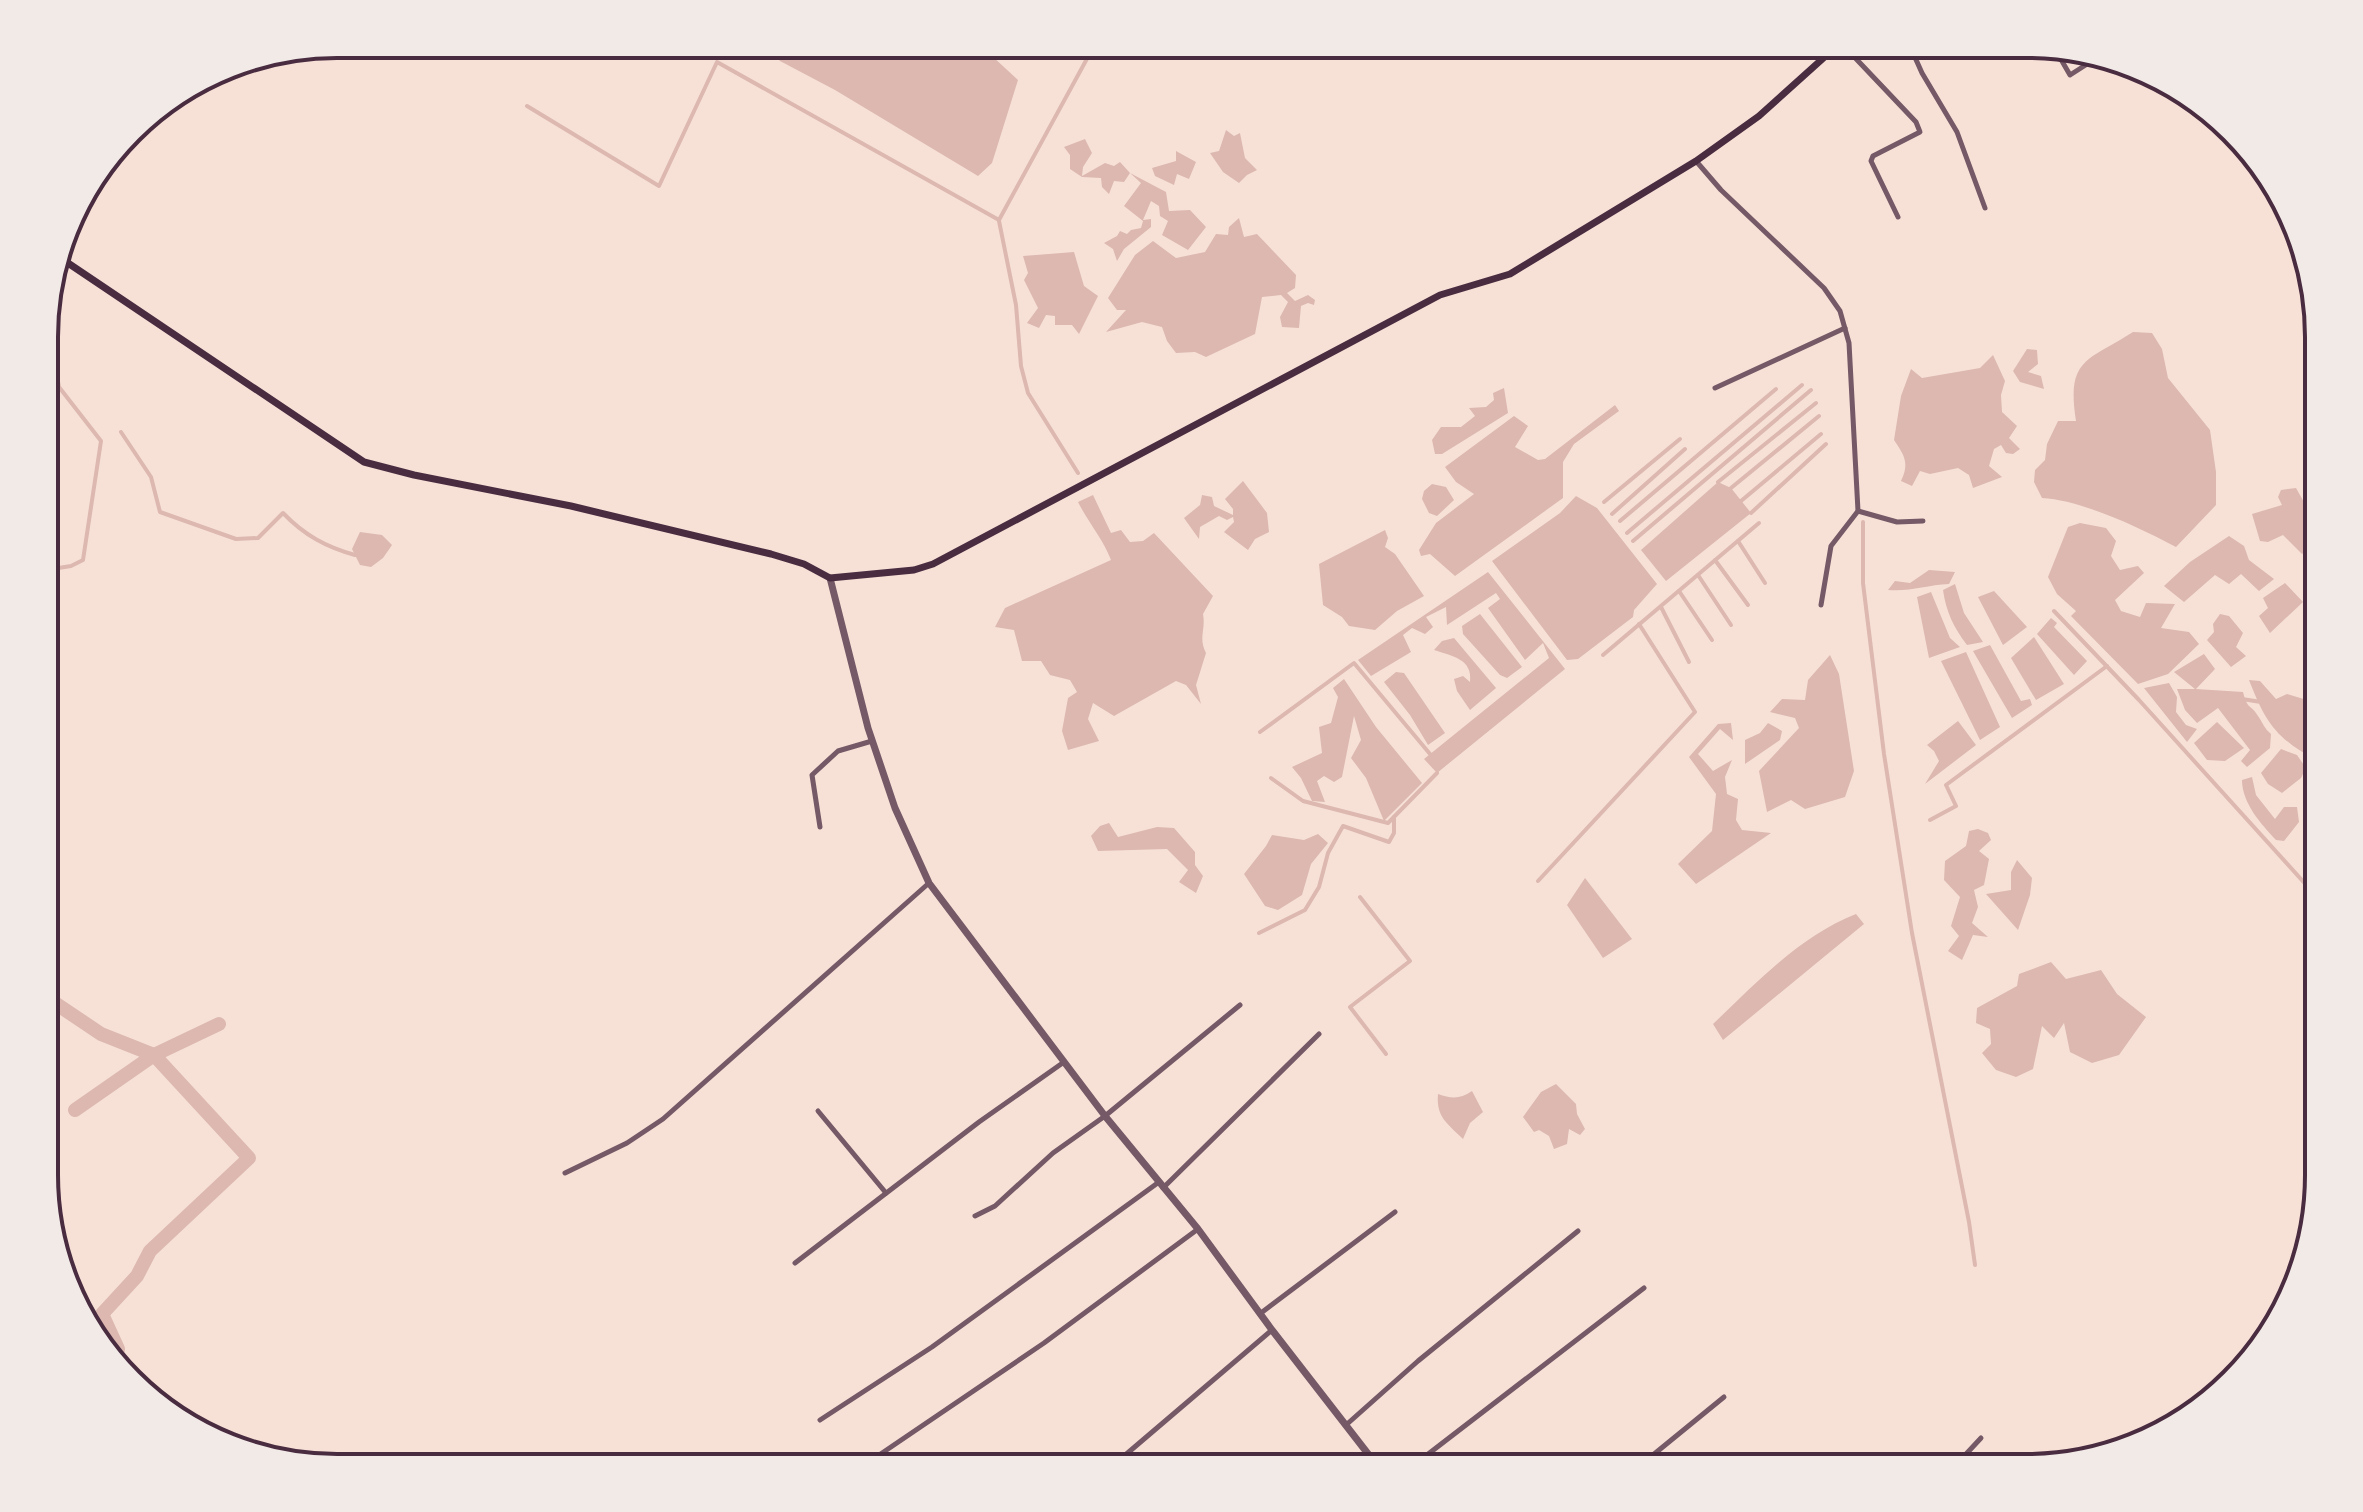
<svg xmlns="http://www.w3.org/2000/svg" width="2363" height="1512" viewBox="0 0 2363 1512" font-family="'Source Sans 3',sans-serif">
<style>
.water{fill:#dcb8b0}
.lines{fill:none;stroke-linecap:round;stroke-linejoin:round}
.stream{stroke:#dcb8b0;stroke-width:4}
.canal{stroke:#dcb8b0;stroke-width:14}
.minor{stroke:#755966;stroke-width:5}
.tertiary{stroke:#755966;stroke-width:7}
.secondary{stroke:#4a2c40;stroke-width:7}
.rim{fill:none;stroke:#4a2c40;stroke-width:4}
</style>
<rect width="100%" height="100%" fill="#f7e1d7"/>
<g class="water">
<path d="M764,44h215l39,36 -26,83 -14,13 -143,-86 -55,-29z"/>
<path d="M1226,130l8,6 6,-3 5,25 12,12 -10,5 -8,8 -16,-11 -13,-19 9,-2z"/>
<path d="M1085,139l7,14 -9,14 -1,9 23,-13 9,3 6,-4 10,11 36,19 3,19 21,-1 16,17 -18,23 -26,-15 6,-14 -8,-5 -1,-10 -8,-5 -8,19 8,-1v8l-27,22 -7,12 -4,-12 -9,-6 13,-7 3,-5 7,3 4,-4 10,-2 2,-7 -19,-15 17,-23 -11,-10 -6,9 -10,-1 -5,13 -7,-7 -1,-9 -19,-1 -12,-8v-14l-6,-8z"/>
<path d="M1176,151l20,11 -7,17 -12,-5 -3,11 -19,-9 -3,-8 24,-7z"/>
<path d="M1239,218l5,19 13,-3 39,41 -1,13 -8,5 8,8 13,-6 7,5 -1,5 -6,-2 -7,3 -2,22 -17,-1 -2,-10 8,-15 -7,-7 -19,2 -7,37 -49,23 -11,-5 -19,1 -9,-12 -5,-14 -20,-5 -36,10 20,-22h-9l-9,-12 27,-43 18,-14 23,17 29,-6 11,-18 12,1 1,-8z"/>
<path d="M1074,252l10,34 14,10 -19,38 -7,-9h-17v-9l-9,-1 -7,13 -12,-5 11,-15 -14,-28 4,-7 -5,-17z"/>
<path d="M2133,332l19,1 10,16 6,29 42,52 6,42v33l-40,42c-36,-19 -94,-47 -134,-49l-8,-16 1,-12 10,-10 2,-16 11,-23h18c-10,-63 12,-60 57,-89z"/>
<path d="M2027,349l10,1 1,14 -10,8 13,4 3,13 -24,-7 -7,-11z"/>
<path d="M1993,355l12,26 -4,14 1,17 15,14 -8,12 11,11 -7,5 -7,-1 -5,-8 -7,4 -5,17 13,11 -29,11 -4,-13 -11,-7 -28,6 -10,-3 -8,15 -11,-5c9,-18 3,-26 -7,-41l7,-44 10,-27 11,9 58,-10z"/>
<path d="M1504,388l4,25 -66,41h-7l-3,-14 9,-13h20l14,-11 -6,-8 17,-1 8,-7 -1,-7z"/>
<path d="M1615,405l4,6 -45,33 -11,18v36l-108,78 -25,-22 -9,2 -2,-6 17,-27 38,-29 -18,-12 -11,-15 69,-51 14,10 -13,21 23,13 7,-1z"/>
<path d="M1243,481l24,32 2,19 -14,7 -7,11 -24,-18 10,-10 -1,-5 -6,3 -8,-4 -19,11 -1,12 -15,-21 16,-13 2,-10 10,2 2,9 19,9v-6l-8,-10z"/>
<path d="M1718,482l13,6 20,25 -85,68 -25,-31z"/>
<path d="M1432,484l14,3 8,13 -17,16 -8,-3 -7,-14 2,-8z"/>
<path d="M2296,488l22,39c0,10 -7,23 -16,27l-19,-19 -15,7 -8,-1 -8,-27 30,-9 -4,-8 3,-7z"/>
<path d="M1093,495l18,38 10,-3 9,12 13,-1 11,-8 59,63 -10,18c3,16 -5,23 3,39l-10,32 5,19 -15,-19 -10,-4 -62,35 -21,-13 -5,16 11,22 -31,9 -6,-19 6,-33 9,-6 -7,-12 -20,-5 -9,-14h-19l-8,-31 -19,-3 10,-19 106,-48c-8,-21 -23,-38 -33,-58z"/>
<path d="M1576,496l21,12 60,76 -23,26 -1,7 -55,42 -11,1 -75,-99 68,-48z"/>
<path d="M2080,523l26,5 10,13 -5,15 9,14 18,-4 6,7 -29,27 6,11 19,6 6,-14 29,1 -14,24 28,4 10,12 -31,30 -30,10 -67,-68 5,-5 -19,-17 -9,-17 20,-50z"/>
<path d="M1385,530l3,8 -3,9 10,7 29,42 -27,15 -22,19 -26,-4 -7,-9 -19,-12 -4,-41z"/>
<path d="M360,532l22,3 10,10 -9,13 -12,9 -11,-2 -8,-16z"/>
<path d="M2229,536l15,10 5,14 25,19 -15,12 -18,-17 -12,10 -14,-9 -31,27 -20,-16 26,-24z"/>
<path d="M1929,570l26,2 -6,12c-22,1 -40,8 -61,6l7,-9 15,2z"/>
<path d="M1488,572l77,97 -128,104 -13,-14 125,-101 -6,-15 -18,17 -37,-52 12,-9 -4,-6 -49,32 -1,-18 -20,10 7,10 -8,7 -13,-6 -9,7 8,17 -40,24 -13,-16z"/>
<path d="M2285,583l18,19 -33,31 -11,-17 9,-8 -5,-10z"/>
<path d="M1955,584l9,29 19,29 -16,3c-13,-17 -21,-33 -24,-55z"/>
<path d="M1994,591l33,36 -24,18 -25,-48z"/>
<path d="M1931,592l19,46 10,9 -31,11 -12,-61z"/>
<path d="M1480,614l42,53 -15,11 -7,-3 -37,-41 -1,-8z"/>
<path d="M2220,614l9,2 14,17 -7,14 10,9 -15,11 -24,-27 7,-8 -1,-8z"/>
<path d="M2051,618l6,5 -3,4 33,34 -13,14 -37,-41z"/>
<path d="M2034,637l30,47 -28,16 -25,-42z"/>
<path d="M1454,638l42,50 -26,22 -13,-19 -3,-12 9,-3 7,6c3,-23 -18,-26 -36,-32l8,-9z"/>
<path d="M1990,645l31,56 9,-2 2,6 -20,13 -39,-67z"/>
<path d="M1966,652l34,75 -20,13 -39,-79z"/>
<path d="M2204,654l11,15 -19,20 47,3c5,19 7,11 15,24 5,7 6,12 13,18l-1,14 -23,19 -6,-6 9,-11 -32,-42 -21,15 -12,-13 -8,-21h18l-21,-17z"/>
<path d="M1830,655l9,19 15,97 -9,26 -40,12 -14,-9 -24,12 -8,-41 40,-43 -4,-10 -25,-6 12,-13 23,1 3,-20z"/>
<path d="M1396,672l8,1 41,60 -17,12 -18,-30 -26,-33z"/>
<path d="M2318,674v28l-10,-1 10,13v47c-41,-22 -52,-37 -69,-81l11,1 16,18 11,-5 20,6v-13z"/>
<path d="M1344,679l32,48 46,56 -38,38 -18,-43 -15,-20 10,-18 -7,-24 -12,61 -8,5 -10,-6 -7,5 8,21 -13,-1 -11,-23 -9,-11 30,-14 -3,-26 12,-4 7,-26 -5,-9z"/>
<path d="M2169,683l8,14 -1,15 10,13 11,4 -10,13 -43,-54z"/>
<path d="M1958,721l18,24 -51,39 14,-23 -5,-10 -7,-6z"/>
<path d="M2217,722l27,26 -19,13 -18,-1 -13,-17z"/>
<path d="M1731,723l2,17 -13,-11 -22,25 15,17 19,-11 -7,17 2,17 11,5 -2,21 6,10 29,3 -75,51 -18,-20 34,-33 4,-37 -27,-37 29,-33z"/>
<path d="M1768,723l14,8 -2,9 -35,24v-24l15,-7z"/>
<path d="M2281,749l16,6 9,13 -5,10 -19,15 -14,-9 -7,-11z"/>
<path d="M2252,777l4,18 19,24 9,-12h13l2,15 -15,19 -8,-1c-15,-16 -34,-37 -34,-60z"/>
<path d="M1109,823l9,14 39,-10 17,1 21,24v13l8,11 -7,17 -17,-11 9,-12 -21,-21 -69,2 -7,-15 9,-10z"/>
<path d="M1978,829l10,4 3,7 -12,11 10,8 -5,26 -10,5 4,17 -6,16 16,14 -15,-2 -11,25 -14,-9 11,-15 -8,-10 9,-29 -16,-17 1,-19 21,-15 3,-15z"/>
<path d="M1318,834l10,9 -17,21 -9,31 -24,15 -13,-4 -21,-32 22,-28 6,-11 32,5z"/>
<path d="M2017,860l15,18 -2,17 -12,35 -32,-36 25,-4v-18z"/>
<path d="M1585,878l47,61 -29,19 -36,-53z"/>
<path d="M1856,914l8,10 -141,116 -10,-16c43,-41 87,-88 143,-110z"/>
<path d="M2051,962l15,17 35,-9 16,24 29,23 -27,38 -27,8 -22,-11 -6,-29 -10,15 -12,-12 -9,43 -17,8 -20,-7 -14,-17 9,-9 -1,-15 -14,-6 1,-15 40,-22 2,-12z"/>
<path d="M1556,1084l20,20 1,10 8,15 -5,6 -11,-6 -2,15 -13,5 -5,-13 -10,-6 -5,2 -11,-15 18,-25z"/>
<path d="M1472,1091l11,21 -13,11 -7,16c-16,-16 -27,-22 -25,-45 14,5 22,5 34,-3z"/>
</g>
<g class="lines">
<g class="stream">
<path d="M527,106l132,80 58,-124 282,158 96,-176"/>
<path d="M999,221l17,84 5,61 7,27 50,80"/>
<path d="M46,347l9,18 4,22 42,54 -18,119 -12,6 -25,4"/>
<path d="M121,432l30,45 9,35 76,27 22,-1 25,-25c21,22 43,34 72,42"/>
<path d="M1718,482l98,-79"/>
<path d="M1731,488l88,-72"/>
<path d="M1741,501l80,-67"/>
<path d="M1604,502l76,-63"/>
<path d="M1751,513l75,-69"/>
<path d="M1612,514l73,-65"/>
<path d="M1620,521l156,-132"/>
<path d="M1863,522v61l21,171 28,179 57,289 6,43"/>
<path d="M1627,533l175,-148"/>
<path d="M1633,541l178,-151"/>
<path d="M1738,541l27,42"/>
<path d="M1715,560l33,45"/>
<path d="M1698,575l33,50"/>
<path d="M1679,591l33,49"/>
<path d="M1661,607l28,55"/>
<path d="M2054,611l85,89 179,198"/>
<path d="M1603,655l156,-132"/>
<path d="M2242,699l19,3"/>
<path d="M1260,732l94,-69 76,91"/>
<path d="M1271,778l32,23 85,22 49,-50"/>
<path d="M1930,820l26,-14 -10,-21 161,-119"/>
<path d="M1538,881l157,-169 -56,-88"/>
<path d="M1360,897l50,64 -60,46 36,47"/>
<path d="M1259,933l46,-23 14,-23 9,-34 15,-27 46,16 5,-9v-16"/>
</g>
<g class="canal">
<path d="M46,997l55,37 53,21 95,103 -99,93 -13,25 -35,38 16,35 -2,8"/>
<path d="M75,1110l79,-55 65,-31"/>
</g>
<g class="minor">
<path d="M1842,44l74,78 4,10 -47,24 -2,5 27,56"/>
<path d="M1909,44l13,29 35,59 28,76"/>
<path d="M2055,49l15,26 25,-16 1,-4"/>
<path d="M1696,161l25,29 103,98 16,23 9,32 9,168 -27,35 -10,59"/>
<path d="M1715,388l130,-60"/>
<path d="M1858,511l39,11 26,-1"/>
<path d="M820,827l-8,-52 26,-24 34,-10"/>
<path d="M818,1111l68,82"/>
<path d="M565,1173l62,-30 36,-24 266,-236"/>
<path d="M1163,1188l156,-154"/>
<path d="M975,1216l20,-10 58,-53 52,-37 135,-111"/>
<path d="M795,1263l184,-141 85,-60"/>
<path d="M1261,1313l134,-101"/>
<path d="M820,1420l112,-73 227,-165"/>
<path d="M1346,1425l72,-64 160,-130"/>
<path d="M1954,1467l27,-29"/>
<path d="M860,1468l184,-125 154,-114"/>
<path d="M1110,1468l162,-138"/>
<path d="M1410,1468l234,-180"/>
<path d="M1637,1468l87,-71"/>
</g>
<path class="tertiary" d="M830,578l38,150 27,80 34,75 176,233 93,113 74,101 107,138"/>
<path class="secondary" d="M59,257l305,205 50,13 157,31 200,48 33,10 26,14 84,-8 19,-6 507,-269 70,-21 186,-113 63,-45 80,-72"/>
</g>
<path d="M0 0H2363V1512H0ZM337 58H2026A279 279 0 0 1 2305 337V1175A279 279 0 0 1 2026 1454H337A279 279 0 0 1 58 1175V337A279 279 0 0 1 337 58Z" fill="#f1eae7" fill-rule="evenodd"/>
<path class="rim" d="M337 58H2026A279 279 0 0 1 2305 337V1175A279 279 0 0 1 2026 1454H337A279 279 0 0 1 58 1175V337A279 279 0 0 1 337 58Z"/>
</svg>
